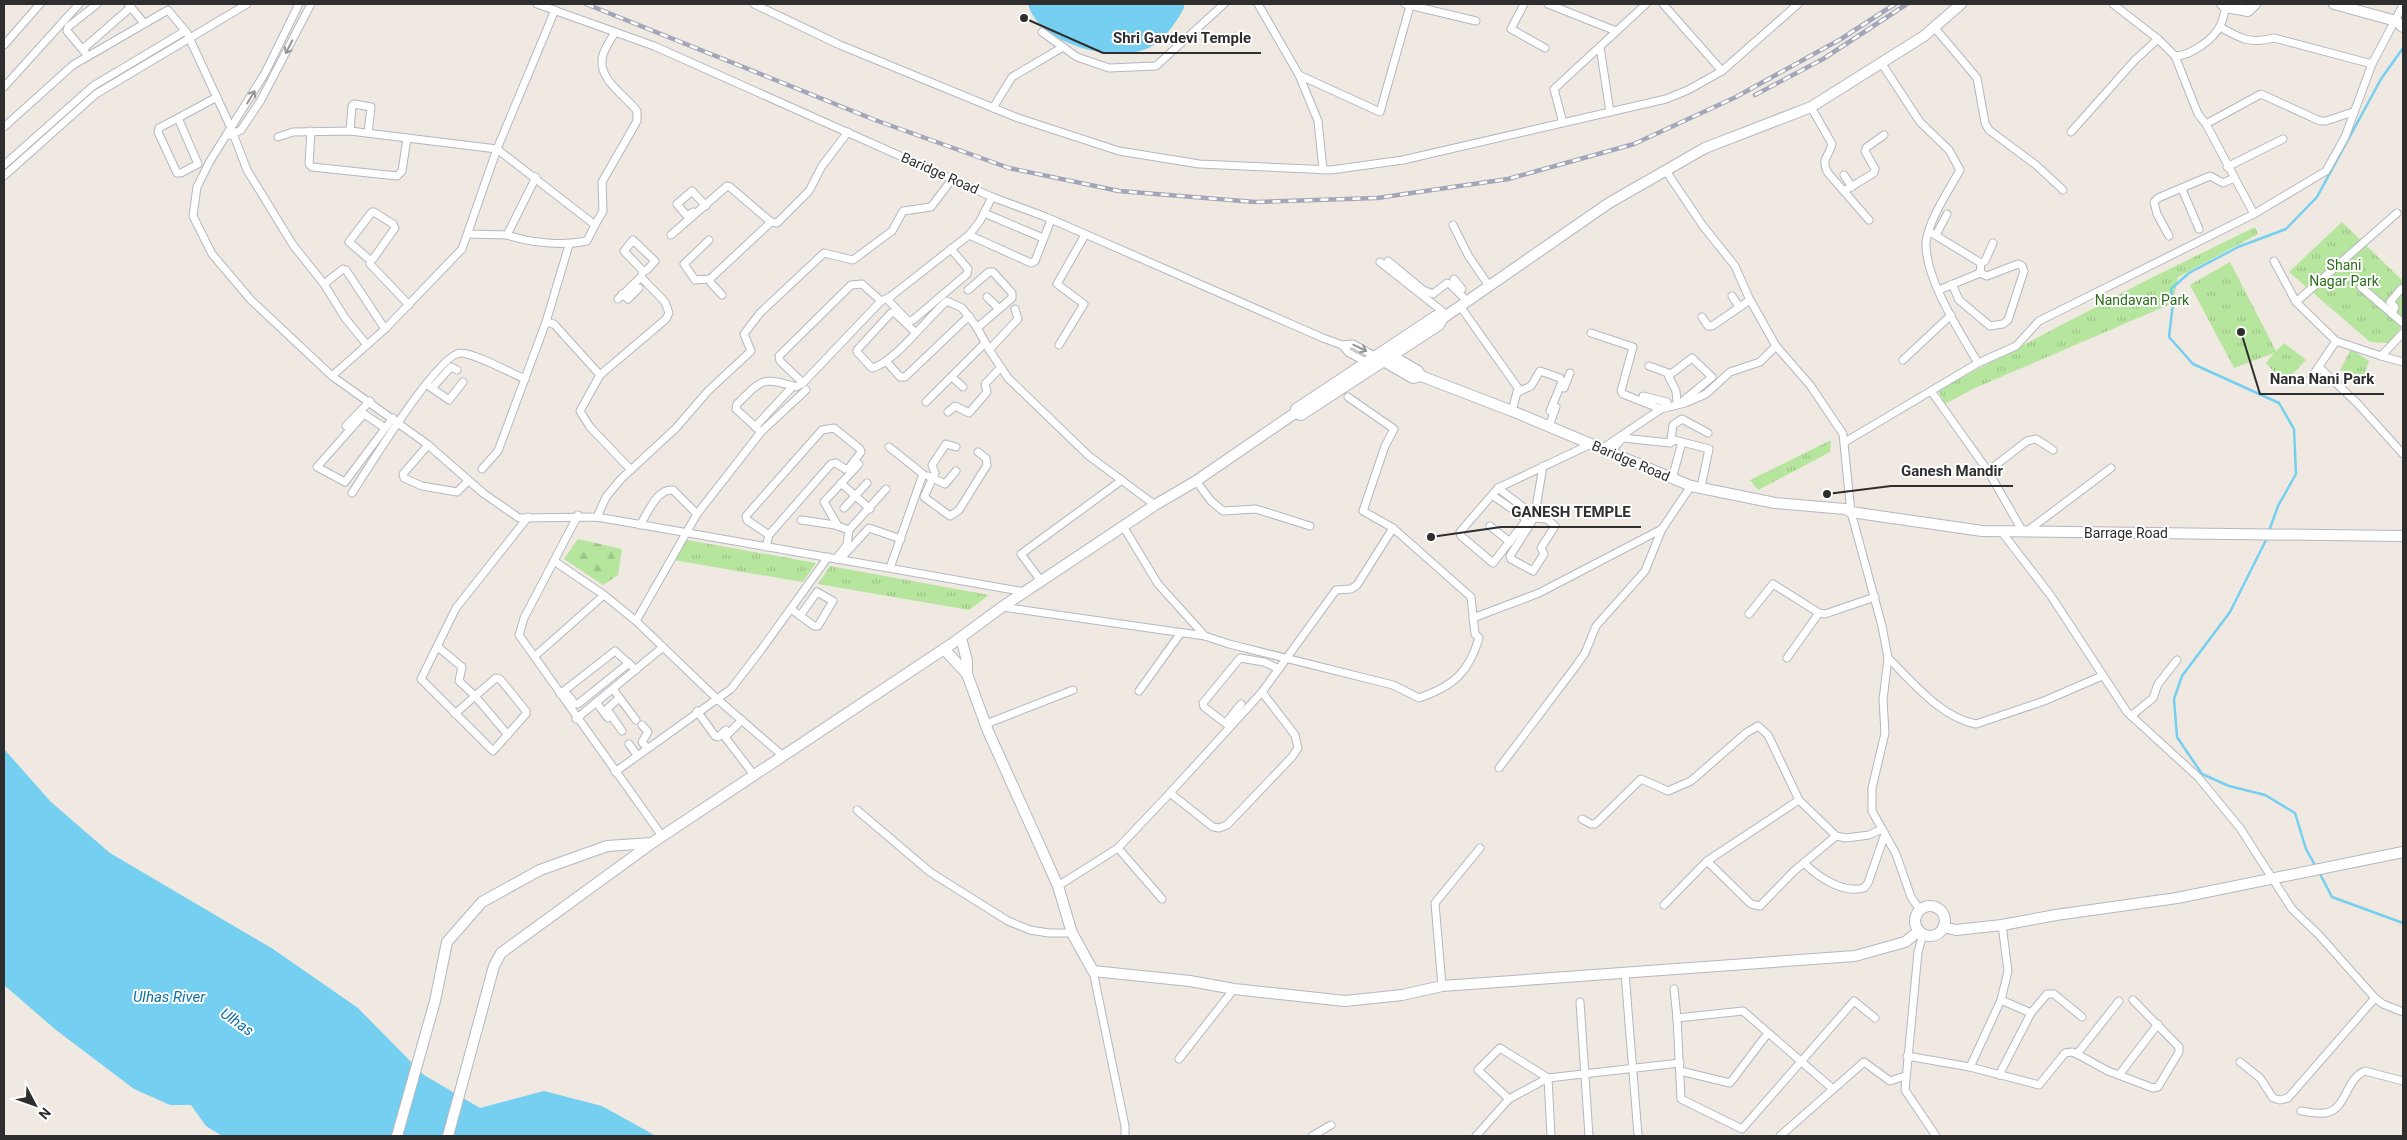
<svg xmlns="http://www.w3.org/2000/svg" width="2407" height="1140" viewBox="0 0 2407 1140" font-family="Roboto,sans-serif">
<style>
.forest{fill:url(#forest-firs)}
.park{fill:url(#park-tufts)}
.water{fill:#75cff0}
.lines{fill:none;stroke-linecap:round;stroke-linejoin:round}
.stream{stroke:#75cff0;stroke-width:2.5}
.street-casing{stroke:#b4b7c1;stroke-width:9}
.secondary-casing{stroke:#b4b7c1;stroke-width:12}
.street{stroke:#fff;stroke-width:7}
.secondary{stroke:#fff;stroke-width:10}
.rail-casing{stroke:#a3a6b8;stroke-width:4.5}
.rail{stroke:#fff;stroke-width:2.5;stroke-dasharray:8;stroke-linecap:butt}
.oneway{stroke:#969696}
.labels{text-anchor:middle;stroke-width:4;stroke-linejoin:round;paint-order:stroke}
.street-label{font-size:14px;fill:#2e2e2e;stroke:#fff}
.park-label{font-size:14px;fill:#2c6e1b;stroke:#fff}
.water-label{font-size:15px;font-style:italic;fill:#0d6fa3;stroke:#fff}
.leader{fill:none;stroke:#2e2e2e;stroke-width:2}
.callout-dot{fill:#2e2e2e;stroke:#fff;stroke-width:2}
.callout-label{font-size:15px;text-anchor:middle;font-weight:bold;fill:#2e2e2e;stroke:#fff;stroke-width:4;stroke-linejoin:round;paint-order:stroke}
</style>
<defs>
<pattern id="forest-firs" width="22" height="20" patternUnits="userSpaceOnUse" patternTransform="scale(1.25)"><rect width="22" height="20" fill="#b6e59e"/><path d="M5 1l3.5 6h-7zM16 11l3.5 6h-7z" fill="#9dc588"/></pattern>
<pattern id="park-tufts" width="24" height="20" patternUnits="userSpaceOnUse" patternTransform="scale(1.25)"><rect width="24" height="20" fill="#b6e59e"/><path d="M3 7l-1-3M5 7V3M7 7l1-3M15 17l-1-3M17 17v-4M19 17l1-3" fill="none" stroke="#9dc588"/></pattern>
</defs>
<rect width="100%" height="100%" fill="#efe9e1"/>
<path class="forest" d="M578,539l44,10 -4,26 -15,10 -39,-26z"/>
<g class="park">
<path d="M2342,222l61,59v44l-14,18 -19,-1 -81,-70z"/>
<path d="M2255,227l3,7 -80,43 -5,26 -198,85 -30,16 -7,-14 209,-110z"/>
<path d="M2230,262l46,89 8,-8 22,17 -22,23 -18,-20 8,-10 -40,15 -44,-83z"/>
<path d="M2351,349l18,12 -7,21 -22,-12z"/>
<path d="M1831,440l-1,12 -72,38 -8,-10z"/>
<path d="M687,540l129,23 -13,19 -130,-22z"/>
<path d="M830,566l159,29 -20,15 -151,-26z"/>
</g>
<g class="water">
<path d="M1028,4h156v4c-9,16 -21,34 -38,41 -36,14 -108,-6 -118,-45z"/>
<path d="M4,749l47,53 59,51 163,96 85,59 66,67 56,33 64,-17 58,15 54,30h-434l-16,-10 -15,-21h-21l-36,-16 -78,-59 -52,-45z"/>
</g>
<g class="lines">
<g class="stream">
<path d="M2269,531l9,-25 18,-32 -2,-45 -15,-26 -86,-39 -24,-27 4,-34 -2,-14 18,-16 49,-26 48,-18 31,-32 64,-118 22,-31"/>
<path d="M2268,536l-38,76 -48,64 -8,23 3,38 25,37 27,12 36,9 30,18 11,36 10,18"/>
<path d="M2319,872l13,25 71,26"/>
</g>
<g class="street-casing">
<g id="street">
<path d="M128,4l16,19"/>
<path d="M299,4l-34,69 -55,88 -13,26 -4,29 19,38 39,46 81,76 95,68 56,49 36,25 78,-1 428,75"/>
<path d="M537,4l117,42 338,151 54,20 277,121 19,7 11,-1 23,13"/>
<path d="M754,4l86,41 178,73 101,33 80,13 132,6 72,-10 263,-61 22,-9 34,-19 76,-67"/>
<path d="M1258,4l41,71 19,46 5,49"/>
<path d="M1405,4l71,17"/>
<path d="M1524,4l-13,25 34,19"/>
<path d="M1548,4l68,27"/>
<path d="M1663,4l59,67"/>
<path d="M2113,4l45,35 17,17c15,0 38,-16 45,-30 3,-5 4,-13 6,-19"/>
<path d="M1934,27l43,51 8,45 4,7 47,35 27,25"/>
<path d="M2220,27c21,12 30,17 54,11l98,26 31,-59"/>
<path d="M1042,32l35,25 32,11 47,-2 68,-62"/>
<path d="M4,45l36,-41"/>
<path d="M1600,47l10,65"/>
<path d="M83,49l48,-42"/>
<path d="M88,56l-21,-25 1,-4 29,-23"/>
<path d="M1299,75l81,37 30,-106"/>
<path d="M4,87l75,-83"/>
<path d="M1811,107l21,37c-3,14 -12,13 -4,29l41,47"/>
<path d="M993,108l19,-31 51,-30"/>
<path d="M178,118l-19,10 -1,4 19,41h4l17,-9 -20,-46 39,-21"/>
<path d="M1563,123l-9,-34 92,-85"/>
<path d="M2206,124l55,-30 59,27h6l27,-9"/>
<path d="M4,127l69,-62 95,-55 19,23 44,95 16,42 46,75 31,39 21,34 22,27"/>
<path d="M311,131l-2,33 3,3 85,9 5,-5 5,-33"/>
<path d="M350,131l2,-25 2,-2 17,3 -3,26"/>
<path d="M2071,132l64,-72 23,-21"/>
<path d="M230,135l11,-5 20,-30 50,-96"/>
<path d="M278,137l15,-5 57,-1 147,18 98,76 -8,16c-24,5 -56,2 -80,-6"/>
<path d="M4,165l89,-79 92,-55"/>
<path d="M2227,167l56,-28"/>
<path d="M1666,171l37,55 32,40 14,32 27,48 34,39 33,49 8,78 31,114 6,32 -5,42 2,33 -13,55v23l24,43 15,43 9,13"/>
<path d="M1844,175l8,12"/>
<path d="M4,176l92,-82 151,-90"/>
<path d="M2182,189l17,40"/>
<path d="M1844,191l30,-18 1,-4 -10,-18 2,-4 17,-12"/>
<path d="M693,212l-6,4 -10,-12 15,-13 14,15"/>
<path d="M984,213l59,25"/>
<path d="M2254,214l72,-43 19,-34 27,-73"/>
<path d="M595,225l8,-14 -1,-29 35,-61v-10c-11,-15 -37,-30 -35,-51 0,-9 9,-20 13,-28"/>
<path d="M1453,225l15,30 21,31"/>
<path d="M1930,232l51,31 -1,10"/>
<path d="M469,234l38,1 29,-58"/>
<path d="M671,235l56,-49 3,1 41,35 6,1 32,-32 13,-25 26,-34"/>
<path d="M969,235l62,28 4,-2 16,-41"/>
<path d="M1936,235l11,-21"/>
<path d="M2169,236l-12,-22 -3,-12 4,-4 52,-22 13,7 11,-5"/>
<path d="M709,240l-25,24 11,16 15,-1"/>
<path d="M370,260l3,-1 22,-31 -2,-4 -19,-12h-2l-23,30 21,18v4l39,41"/>
<path d="M1388,261l35,29 10,4 14,-11 3,1 17,17"/>
<path d="M2274,261l22,41 40,39 45,15 22,-23"/>
<path d="M1380,262l67,53"/>
<path d="M1981,263l4,-2 8,-18"/>
<path d="M641,277l2,-6 -19,-20 9,-11 22,21 -8,9 -4,1"/>
<path d="M1454,279l8,10"/>
<path d="M324,284l19,-15 3,1 39,59"/>
<path d="M2361,287l42,36"/>
<path d="M968,290l21,-18h4l19,21v5l-35,30"/>
<path d="M1939,290l41,-17 7,3 31,-12 4,2 2,5 -16,49 -5,4 -13,2 -31,-26 -7,-16"/>
<path d="M622,294l6,5 11,-11"/>
<path d="M722,295l-11,-12 -1,-4 61,-57"/>
<path d="M1732,296l7,11"/>
<path d="M987,297l12,12"/>
<path d="M887,299l21,22 5,-1 54,-46 1,-5 -17,-20"/>
<path d="M2296,302l101,-89"/>
<path d="M1460,306l58,82 -6,23"/>
<path d="M2392,313l3,-6 -5,-5 11,-13"/>
<path d="M1702,317l6,9h4l38,-26"/>
<path d="M546,322l8,2 46,51 66,-56 3,-6 -4,-11 -24,-25 -23,22"/>
<path d="M915,332l-20,-19h-4l-34,37v2l15,16c22,-5 56,-51 75,-67l15,7 14,18 14,25 18,27 81,78 66,49"/>
<path d="M1591,333l42,14 -12,44 2,3 38,15 6,-7 -24,-6"/>
<path d="M1059,345l25,-41 -27,-20 28,-49"/>
<path d="M1342,345l7,8 19,10"/>
<path d="M989,350l29,-31 -3,-10"/>
<path d="M2381,356l22,6"/>
<path d="M1903,360l48,-45"/>
<path d="M887,362l13,15h5l64,-61"/>
<path d="M1978,363l38,-17 23,-25 215,-107 -48,-90 -8,-10 -23,-58"/>
<path d="M1649,366l22,8 21,-16 20,19 -29,24"/>
<path d="M2319,367l38,36 46,51"/>
<path d="M600,375l-20,36 10,16 41,43"/>
<path d="M1668,375l8,16 1,11"/>
<path d="M332,376l53,-47 77,-80 35,-100 58,-139"/>
<path d="M952,377l11,10"/>
<path d="M2309,381l27,-40"/>
<path d="M803,383l-23,-22 -1,-5 72,-71 11,-1 19,17"/>
<path d="M426,384l23,16 14,-18"/>
<path d="M432,388l19,-21 6,3"/>
<path d="M1564,388l6,-15"/>
<path d="M1931,391l57,80 35,61"/>
<path d="M1518,392l13,-6 9,-15 20,7 2,4 -12,29"/>
<path d="M926,402l59,-59"/>
<path d="M948,412l7,-6 14,7 18,-21 -2,-8 15,-16"/>
<path d="M346,426l24,-25"/>
<path d="M1549,426l7,-19"/>
<path d="M755,427l38,-41"/>
<path d="M385,428l-21,-14 -47,53 28,15 48,-64"/>
<path d="M761,432l-25,-23 1,-5c25,-24 24,-28 59,-17l7,-4 78,-82 9,-4 79,-62 11,-14 12,-24"/>
<path d="M1682,442l27,7 -8,38"/>
<path d="M1845,442l133,-79c-18,-31 -53,-84 -52,-120 2,-22 23,-53 34,-73l-11,-20 -29,-28 -38,-58"/>
<path d="M428,445l-25,29 1,4 18,8 35,6 11,-11"/>
<path d="M889,447l34,27 -33,94"/>
<path d="M956,447l-10,-3 -14,21 3,8 -11,24 26,19 9,-6 28,-45 -1,-7 -8,-6"/>
<path d="M1603,448l58,-39 24,-6 21,-9 24,-22 30,-10 16,-16"/>
<path d="M1611,451l12,-13 47,5 3,-2"/>
<path d="M1543,466l-7,42 -4,3h-4l-30,-23 93,-44"/>
<path d="M482,469l16,-18 48,-129 23,-77"/>
<path d="M1988,471l39,-30 9,-2 17,11"/>
<path d="M928,476l17,8 11,-13"/>
<path d="M1672,479l10,-37 -11,-3 2,-14 9,-6 26,14"/>
<path d="M1196,481l15,20 12,10 33,-2 54,17"/>
<path d="M841,483l29,26"/>
<path d="M352,493c15,-23 87,-141 109,-140 13,0 50,20 64,26"/>
<path d="M1492,495l33,23v4l-32,41 -32,-27 -1,-4 38,-44"/>
<path d="M844,508l23,-25"/>
<path d="M1532,511l2,7 -24,38 1,3 22,12 11,-17 -3,-6 14,-22 -8,-7 -13,-1"/>
<path d="M578,515l-54,103 -5,17 143,201"/>
<path d="M597,517l9,-20 15,-18 55,-51 32,-37 43,-40 -7,-17 16,-21 64,-60 29,7 39,-29 11,-20 28,-4 22,-29"/>
<path d="M801,520l34,5 14,5 -2,15 -11,14"/>
<path d="M640,525c8,-12 17,-37 33,-35l24,24"/>
<path d="M838,526l-14,-24 35,-38"/>
<path d="M1123,526l35,58 47,52"/>
<path d="M1490,526l20,16"/>
<path d="M849,530l37,-41"/>
<path d="M2001,531l50,65 76,116 71,65 42,51 52,81 27,26 56,63 8,6 20,8"/>
<path d="M2026,532l85,-64"/>
<path d="M766,547l3,-12 62,-71 5,-1 9,6 4,-1 12,-16 -1,-3 -26,-21 -12,2 -76,86 1,4 22,15"/>
<path d="M845,554l24,-26 32,11"/>
<path d="M554,561l50,34 32,26 80,77 67,58"/>
<path d="M1041,581l-20,-27 101,-74"/>
<path d="M1002,607l203,29 24,8 164,41 26,13c35,-12 50,-26 60,-60l-4,-4 -4,-37 -78,-69 -30,-17 22,-65 9,-17 -46,-32"/>
<path d="M791,609l23,17h4l15,-25 -16,-9 -17,24"/>
<path d="M1749,614l24,-30 46,29 6,1 50,-17"/>
<path d="M1473,618l66,-25 123,-64"/>
<path d="M636,621l61,-107 64,-82 45,-42"/>
<path d="M438,647l24,20 -3,14 16,15 -20,18"/>
<path d="M535,656l69,-61"/>
<path d="M1787,658l32,-45"/>
<path d="M1888,658c26,25 52,59 88,66l68,-23 58,-25"/>
<path d="M613,689l23,31"/>
<path d="M1139,691l41,-57"/>
<path d="M560,694l55,-43 21,19"/>
<path d="M568,695l7,9h3l51,-41"/>
<path d="M619,698l-12,11 15,22"/>
<path d="M596,702l12,16"/>
<path d="M697,711l18,25 3,1 8,-7"/>
<path d="M2131,716l22,-18 5,-14 19,-24"/>
<path d="M576,719l87,-72"/>
<path d="M742,720l-17,17 29,38"/>
<path d="M1226,723l15,-19"/>
<path d="M986,724l87,-34"/>
<path d="M642,725l6,7 -6,10 5,6"/>
<path d="M1229,726l-25,-19 -1,-4 37,-45 24,4 15,7"/>
<path d="M508,735l-33,-39 21,-18 4,1 26,32v3l-33,37 -72,-72 35,-71 72,-91"/>
<path d="M629,744l8,11"/>
<path d="M1499,768l77,-102 9,-13 11,-27 49,-55 17,-42 29,-43"/>
<path d="M615,772l116,-83 30,-39 67,-93"/>
<path d="M1170,793l43,34 6,1 8,-3 65,-68 6,-9 -3,-13 -33,-43"/>
<path d="M857,810l73,62 78,49 22,9 19,3h23"/>
<path d="M1582,819l9,5h4l46,-45 27,12 23,-10 55,-48 12,-7 10,9 31,65 37,36 10,2 23,-3 13,-6"/>
<path d="M1118,848l44,51"/>
<path d="M1707,861l44,43 9,2 34,-35 42,-35"/>
<path d="M1804,863c14,14 39,31 60,25l4,-5 17,-49"/>
<path d="M1058,886l60,-38 52,-55 92,-101 74,-102 15,-1 6,-4 36,-57"/>
<path d="M1664,905l43,-44 92,-61"/>
<path d="M1923,934l-5,18 -13,138 31,46"/>
<path d="M1093,971l32,155v10"/>
<path d="M1625,973l13,162"/>
<path d="M1442,986l-7,-83 45,-55"/>
<path d="M1674,989l3,29 4,81 61,30 112,-128 21,17"/>
<path d="M2001,1000l30,13"/>
<path d="M1580,1002l9,134"/>
<path d="M1677,1018l66,-7 90,78"/>
<path d="M2077,1054l31,17 45,17 5,-1 21,-35v-5l-46,-47"/>
<path d="M1907,1056l63,11 69,18 26,-32 7,-1 5,2 42,-53"/>
<path d="M1179,1059l55,-70"/>
<path d="M2240,1062l20,16 13,20 7,2 8,-2 87,-100"/>
<path d="M1970,1067l31,-67 7,-29 -6,-46"/>
<path d="M1680,1071l50,12 38,-50"/>
<path d="M1999,1075l32,-62 16,-19h7l28,23"/>
<path d="M2119,1075l39,-51"/>
<path d="M1548,1078l3,58"/>
<path d="M1509,1099l39,-21 132,-15"/>
<path d="M2301,1111c7,1 17,3 24,2 22,-3 20,-34 40,-42l38,10"/>
<path d="M1312,1136l19,-11"/>
<path d="M1476,1136l33,-37 -31,-29 22,-22 48,30"/>
<path d="M1780,1136l84,-74 26,19 15,-5"/>
</g>
</g>
<g class="secondary-casing">
<g id="secondary">
<path d="M2222,4l4,3 22,4 7,-7"/>
<path d="M2334,4l62,17 7,6"/>
<path d="M1387,353l31,18 3,5"/>
<path d="M1380,359l33,19 8,-2"/>
<path d="M1421,376l91,35 179,75 84,17 70,6 6,3 131,19 421,5"/>
<path d="M1295,413l6,2 138,-90 4,-7 166,-115 96,-55 106,-41 113,-71 37,-32"/>
<path d="M961,638l6,23v13l21,57 70,155 14,47 21,38 97,10 44,8 111,12 57,-6 40,-9 413,-30 50,-14 14,-11"/>
<path d="M944,649l23,25"/>
<circle cx="1930" cy="921" r="15"/>
<path d="M1943,927l13,3 46,-5 54,-10 121,-17 226,-46"/>
<path d="M397,1136l38,-135 12,-59 35,-40 58,-32 67,-24 45,-3 301,-200 49,-36 153,-102 41,-24 99,-68 1,-4 140,-93 7,2"/>
<path d="M448,1136l46,-170 7,-13 151,-110"/>
</g>
</g>
<use href="#street" class="street"/>
<use href="#secondary" class="secondary"/>
<g class="rail-casing">
<g id="rail">
<path d="M586,4l289,116 134,48 110,23 136,11 122,-4 131,-19 126,-35 102,-47 105,-58 54,-35"/>
<path d="M1755,95l68,-36 84,-55"/>
</g>
</g>
<use href="#rail" class="rail"/>
</g>
<defs><path id="oneway-shaft" d="M-6 0H5M1.5-3L5.5 0L1.5 3" fill="none" stroke-width="1.6" stroke-linecap="round" stroke-linejoin="round" transform="scale(1.25)"/></defs>
<g class="oneway">
<use href="#oneway-shaft" transform="translate(289 47) rotate(117)"/>
<use href="#oneway-shaft" transform="translate(251 97) rotate(-59)"/>
<use href="#oneway-shaft" transform="translate(1360 348) rotate(26)"/>
</g>
<g class="labels">
<g class="street-label">
<text transform="translate(940 173) rotate(24)" y="5">Baridge Road</text>
<text transform="translate(1631 461) rotate(23)" y="5">Baridge Road</text>
<text x="2126" y="538">Barrage Road</text>
</g>
<g class="park-label">
<text x="2344" y="270">Shani<tspan x="2344" dy="16">Nagar Park</tspan></text>
<text x="2142" y="305">Nandavan Park</text>
</g>
<g class="water-label">
<text x="169" y="1002">Ulhas River</text>
<text transform="translate(237 1022) rotate(35)" y="5">Ulhas</text>
</g>
</g>
<path class="leader" d="M1024 18L1103 53H1261M2241 332L2260 394H2384M1827 494L1891 486H2013M1431 537L1501 527H1641"/>
<g class="callout-dot">
<circle cx="1024" cy="18" r="5"/>
<circle cx="2241" cy="332" r="5"/>
<circle cx="1827" cy="494" r="5"/>
<circle cx="1431" cy="537" r="5"/>
</g>
<g class="callout-label">
<text x="1182" y="43">Shri Gavdevi Temple</text>
<text x="2322" y="384">Nana Nani Park</text>
<text x="1952" y="476">Ganesh Mandir</text>
<text x="1571" y="517">GANESH TEMPLE</text>
</g>
<rect width="2407" height="1140" fill="none" stroke="#2e2e2e" stroke-width="10"/>
<g transform="translate(35 1105) rotate(131)" stroke="#ffffff" stroke-width="4" paint-order="stroke">
<path d="M0-4L9 19L0 12L-9 19Z" fill="#2e2e2e"/>
<text y="-8" font-size="14" font-weight="bold" text-anchor="middle" fill="#2e2e2e">N</text>
</g>
</svg>
